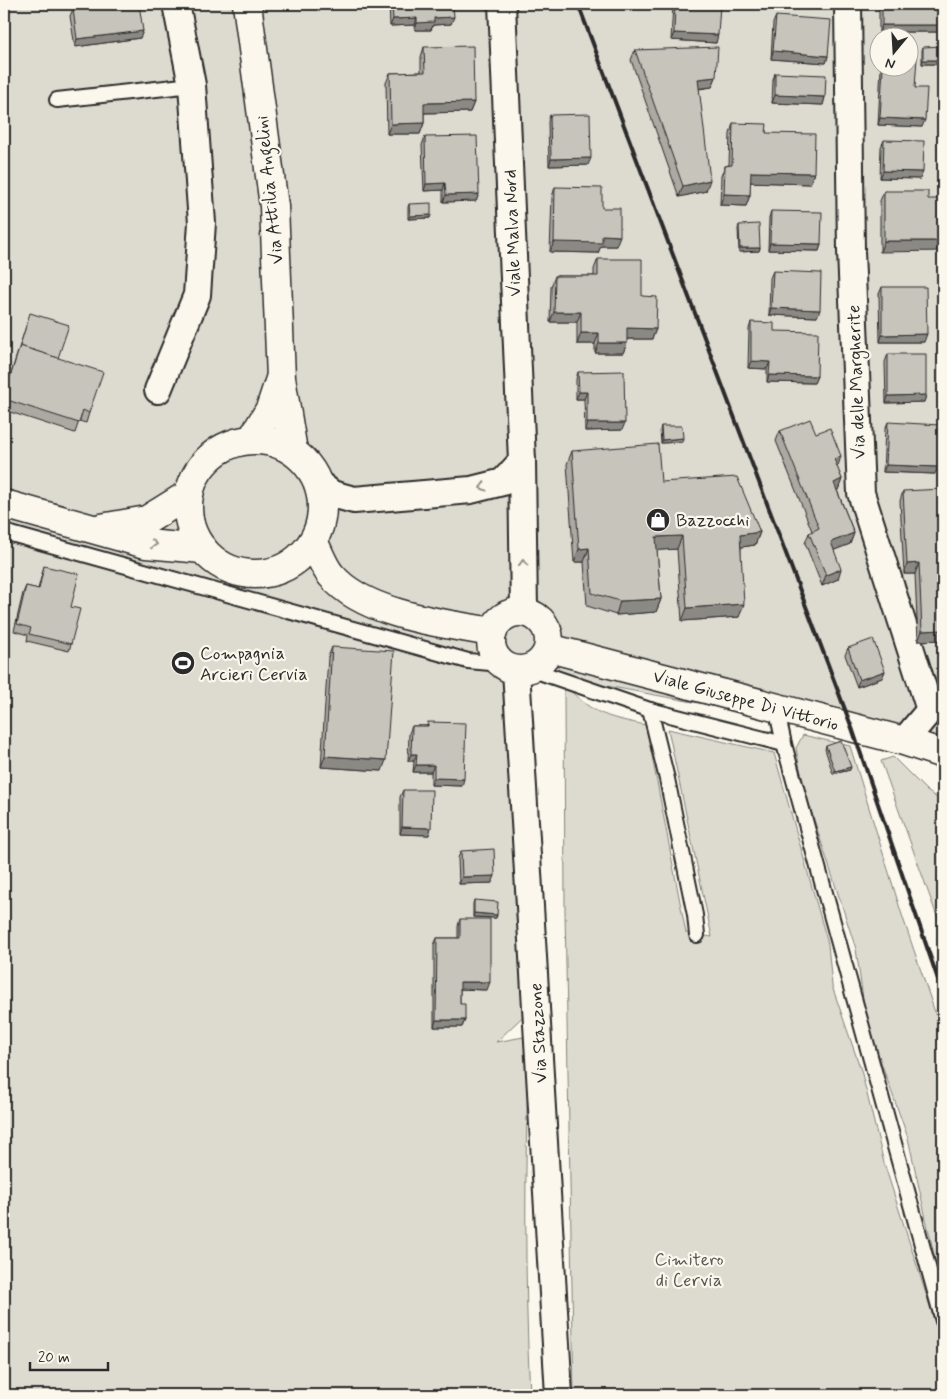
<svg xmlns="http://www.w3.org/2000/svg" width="947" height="1399" viewBox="0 0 947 1399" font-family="Mynerve,sans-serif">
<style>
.green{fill:#dddad0;stroke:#84827e;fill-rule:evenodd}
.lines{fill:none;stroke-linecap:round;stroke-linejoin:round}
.service-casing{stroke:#2b2b2b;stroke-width:18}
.minor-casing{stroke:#2b2b2b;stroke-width:30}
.tertiary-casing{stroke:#2b2b2b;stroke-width:31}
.service{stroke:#fbf7ec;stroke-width:14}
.minor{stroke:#fbf7ec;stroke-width:26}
.tertiary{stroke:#fbf7ec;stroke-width:28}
.rail{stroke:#2b2b2b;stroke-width:4}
.wall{fill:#aba9a2;stroke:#2b2b2b}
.shaded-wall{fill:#8b8984;stroke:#2b2b2b}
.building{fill:#c7c4bc;stroke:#2b2b2b}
.oneway{stroke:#93918c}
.labels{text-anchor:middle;stroke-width:4.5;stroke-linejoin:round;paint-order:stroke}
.street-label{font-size:18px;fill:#2b2b2b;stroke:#fbf7ec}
.poi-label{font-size:18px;fill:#2b2b2b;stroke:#fbf7ec;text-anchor:start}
.park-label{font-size:18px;fill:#585754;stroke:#fbf7ec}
</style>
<rect width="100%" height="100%" fill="#fbf7ec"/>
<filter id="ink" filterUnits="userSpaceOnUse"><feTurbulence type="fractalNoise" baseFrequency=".02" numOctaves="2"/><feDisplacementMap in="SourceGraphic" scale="10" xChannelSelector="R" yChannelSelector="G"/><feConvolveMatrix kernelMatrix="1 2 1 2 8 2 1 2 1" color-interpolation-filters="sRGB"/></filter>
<g filter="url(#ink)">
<g class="green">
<path d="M4,4h939v755l-39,-18 -395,-73 27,336 -40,38 33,-6c-4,120 -5,239 1,359h-526zM880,38h30v30h-30z"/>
<path d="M567,687c26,28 43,31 79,38l40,208 26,4 -44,-208 106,24 54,191 4,42 29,84 23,93 59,184v48h-369l-9,-484 -1,-220z"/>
<path d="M803,735l47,11 52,169 41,121v259l-35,-157 -42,-118 -10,-71 -52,-160 -8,-41z"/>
<path d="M893,757l34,34 16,11v131l-62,-172z"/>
</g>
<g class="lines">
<g class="service-casing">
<g id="service">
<path d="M57,100l135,-15"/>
<path d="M4,532l464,129 34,3"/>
<path d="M530,669l120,41 134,34"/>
<path d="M776,707l8,37 159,577"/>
<path d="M650,710l17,69 28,136 2,20"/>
</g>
</g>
<g class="minor-casing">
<g id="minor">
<path d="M502,4l20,457 2,151"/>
<path d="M848,4l3,247 10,242 69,217 -26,31"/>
<path d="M158,390l39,-95 5,-72 -10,-138 -16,-81"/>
<path d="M319,484l13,10 22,6 117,-10 32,-8 19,-21"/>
<path d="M516,670l43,725"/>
</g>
</g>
<g class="tertiary-casing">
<g id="tertiary">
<path d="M247,4l27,202 7,172 12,73"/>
<path d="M252,439l18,-30 10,-30"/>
<circle cx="255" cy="507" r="67"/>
<path d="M4,504l142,40 57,5"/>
<path d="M101,528l46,-8 42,-26"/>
<path d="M313,541c6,11 10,25 18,34 33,40 114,49 162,57"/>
<circle cx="520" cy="641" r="29"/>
<path d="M549,648l355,93 39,13"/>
</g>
</g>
<use href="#service" class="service"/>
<use href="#minor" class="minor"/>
<use href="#tertiary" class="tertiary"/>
<path class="rail" d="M578,4l274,724 91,266"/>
</g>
<g class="wall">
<path d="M389,4h64l-2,20 -18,1 -2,5h-16v-5l-25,1z"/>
<path d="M673,4h47l-4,39 -45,-3z"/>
<rect x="879" y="4" width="64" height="28"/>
<path d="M73,9l70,22 -3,7 -65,9 -5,-31z"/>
<path d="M776,16l52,40 -2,7 -55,-4 2,-36z"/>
<path d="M424,47l50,55 -4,10 -46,1v10l-4,11h-33l-1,-51 4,-10 31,-1v-15z"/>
<path d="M923,47l20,17h-21v-14z"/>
<path d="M635,50l81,27 -4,10 -13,2 7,102 -27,6 -48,-137z"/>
<path d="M881,68h29l5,20 7,39 -44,-2z"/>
<path d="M775,73l50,24 -2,8 -51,-2 1,-23z"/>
<path d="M550,115l38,50 -39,1 -1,-44z"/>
<path d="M733,123l33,10 48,40 -4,11 -60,-2v13l-4,11 -26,-1 1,-29 4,-10 4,-1 1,-31z"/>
<path d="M425,137l54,57 -3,7 -33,1v-12l-19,1 -2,-46z"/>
<path d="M884,140l36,39 -40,-1 1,-31z"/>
<path d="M555,187l47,21 14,38h-15l-3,7 -48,-1 2,-55z"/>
<path d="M884,191l44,8 -48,53v-51z"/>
<path d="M409,204l22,11 -1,3 -22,1v-12z"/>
<path d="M771,211l50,33 -2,7 -51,-1 1,-32z"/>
<path d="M739,225l21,23 -1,3 -20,1 -1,-23z"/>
<path d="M598,259l44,37 14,33 -4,10h-25v4l-4,10h-28v-9h-18v-22h-27l1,-35 4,-11h39v-7z"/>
<path d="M773,271l44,46 -48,-2 1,-37z"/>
<path d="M882,287l42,55h-44l-1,-48z"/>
<path d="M28,320l30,38 31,55 -3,10 -7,-2 -4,12 -71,-23v-15z"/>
<path d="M751,322l23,9 43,45 -3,7 -47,-1v-13l-19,-1 1,-39z"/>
<path d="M888,354l38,41 -2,7 -38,1 -1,-41z"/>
<path d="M578,372l44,58 -37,1 -1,-32h-8v-20z"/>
<path d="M888,422l47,52 -52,-2 2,-43z"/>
<path d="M661,426l21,16 -21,1 -1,-13z"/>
<path d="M780,431l36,2 22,33 -1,1 5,12 -4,11h-1l17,43 -4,11 -16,6 4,29 -16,7 -17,-43 4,-10 3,-2 -36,-90z"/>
<path d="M572,451l89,31 99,50 -5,13 -14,2 -2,70 -57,4 -5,-72 -20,1 4,49 -5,13 -40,3 -29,-9 -3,-44h-10l-7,-98z"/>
<path d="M903,491l40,149 -25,1 -3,-67h-11l-4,-73z"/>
<path d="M44,566l27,41v37l-2,7 -42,-10 1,-6 -14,-4 9,-38 3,-7 12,3z"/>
<path d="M332,647l50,124 -61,-4 7,-110z"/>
<path d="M848,648l37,23 -3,7 -25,9 -12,-32z"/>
<path d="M428,722l34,64 -31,-1v-13h-18l1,-11h-6l1,-28 3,-7h15z"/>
<path d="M826,746l24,24 -17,4 -8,-25z"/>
<path d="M403,790l26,45 -29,-1v-37z"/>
<path d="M461,851l31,32 -33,1 -1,-26z"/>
<path d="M474,900l23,15 -1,3 -23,-1v-13z"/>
<path d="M460,919l27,71 -27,-1v15l5,16 -3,7h-28v-82l3,-7h21v-12z"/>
</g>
<g class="shaded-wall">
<path d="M454,17l-3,7 -18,1 -2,5h-16l2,-7 17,-5z"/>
<path d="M417,18l-2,7 -25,1 3,-7z"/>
<path d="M882,25h61v7h-64z"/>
<path d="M143,31l-3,7 -65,9 2,-8z"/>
<path d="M674,33l44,2 -2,8 -45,-3z"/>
<path d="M773,51l55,5 -2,7 -55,-4z"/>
<path d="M923,60h20v4h-21z"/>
<path d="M716,77l-4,10 -18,2 4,-10z"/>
<path d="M775,95l50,2 -2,8 -51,-2z"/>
<path d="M474,102l-4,10 -50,1 4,-10z"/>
<path d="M880,118l45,2 -3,7 -44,-2z"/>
<path d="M424,123l-4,11h-33l4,-10z"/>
<path d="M591,158l-3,7 -39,1 2,-7z"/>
<path d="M883,171l40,1 -3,7 -40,-1z"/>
<path d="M751,172l63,1 -4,11 -63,-2z"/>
<path d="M710,180l-4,11 -27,6 4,-11z"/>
<path d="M445,183l-2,7 -19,1 2,-7z"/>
<path d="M479,194l-3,7 -33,1 3,-7z"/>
<path d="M724,194l26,1 -4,11 -26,-1z"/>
<path d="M431,215l-1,3 -22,1 2,-3z"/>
<path d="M602,235l18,1 -4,10h-15l-3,7 -48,-1 4,-10z"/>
<path d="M884,241h59v10l-63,1z"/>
<path d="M770,243l51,1 -2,7 -51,-1z"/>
<path d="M740,248h20l-1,3 -20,1z"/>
<path d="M771,308l49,2 -3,7 -48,-2z"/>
<path d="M554,312h27l-4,10h-27z"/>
<path d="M627,328l29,1 -4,10h-29z"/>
<path d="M581,333h18l-4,11h-18z"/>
<path d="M927,334l-3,8h-44l2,-7z"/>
<path d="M599,343h28l-4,10h-28z"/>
<path d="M751,361l19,1 -3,7 -19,-1z"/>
<path d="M769,375l48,1 -3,7 -47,-1z"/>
<path d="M579,392h8l-3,7h-8z"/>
<path d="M926,395l-2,7 -38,1 2,-7z"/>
<path d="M587,423h38l-3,7 -37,1z"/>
<path d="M683,438l-1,4 -21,1 1,-3z"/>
<path d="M841,456l-3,10 -8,3 4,-10z"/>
<path d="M886,465l52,2 -3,7 -52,-2z"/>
<path d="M842,479l-4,11 -8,3 4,-10z"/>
<path d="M760,532l-5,13 -20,3 5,-13z"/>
<path d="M854,533l-4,11 -23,9 4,-11z"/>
<path d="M682,536l-5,13 -26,2 5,-14z"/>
<path d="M589,548l-5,14h-10l5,-13z"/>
<path d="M919,563l-4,11h-11l3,-10z"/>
<path d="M841,569l-3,10 -16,7 4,-11z"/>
<path d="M661,599l-5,13 -40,3 4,-14z"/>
<path d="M744,604l-5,13 -57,4 5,-13z"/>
<path d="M943,630v10l-25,1 4,-10z"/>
<path d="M885,671l-3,7 -25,9 2,-7z"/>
<path d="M411,754h6l-3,7h-6z"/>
<path d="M325,756l61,4 -4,11 -61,-4z"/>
<path d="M416,765h18l-3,7h-18z"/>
<path d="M851,767l-1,3 -17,4 2,-3z"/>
<path d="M434,778l30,1 -2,7 -31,-1z"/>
<path d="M402,827l29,1 -2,7 -29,-1z"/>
<path d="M495,876l-3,7 -33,1 3,-7z"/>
<path d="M474,913l23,2 -1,3 -23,-1z"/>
<path d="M460,982h30l-3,8 -30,-1z"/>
<path d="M436,1020h29l-3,7h-28z"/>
</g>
<g class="building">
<path d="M109,4h30l4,27 -66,8 -4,-30z"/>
<path d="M392,4h61l1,13 -20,1v4l-17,1v-5l-24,1z"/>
<path d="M675,4h45l-2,31 -44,-2z"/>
<rect x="882" y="4" width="61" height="21"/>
<path d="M776,16l55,4 -3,36 -55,-5z"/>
<path d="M473,46l1,56 -50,1v20l-33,1 -1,-51 35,-1 -1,-25z"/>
<path d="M943,46v14h-20v-13z"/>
<path d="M718,47l-2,30 -18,2 12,101 -27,6 -48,-136z"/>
<path d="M910,57h7l-2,31h12l-2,32 -45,-2 3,-50h27z"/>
<path d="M775,73l51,2 -1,22 -50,-2z"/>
<path d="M590,114l1,44 -40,1 -1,-44z"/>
<path d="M733,123l34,1 -1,9 49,1 -1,39 -63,-1 -1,23 -26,-1 1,-28 7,-1z"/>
<path d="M477,136l2,58 -33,1 -1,-12 -19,1 -1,-47z"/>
<path d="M884,140l40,1 -1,31 -40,-1z"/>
<path d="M555,187l47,1v20h18v28l-18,-1v8l-48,-1z"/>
<path d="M884,191h44v8h15v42h-59z"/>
<path d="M431,203v12l-21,1 -1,-12z"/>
<path d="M771,211l51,1 -1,32 -51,-1z"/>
<path d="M759,224l1,24h-20l-1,-23z"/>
<path d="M598,259h44v37l15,1 -1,32 -29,-1v15h-28v-10h-18v-21h-27l1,-36h43z"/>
<path d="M773,271l48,2 -1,37 -49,-2z"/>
<path d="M882,287h44l1,47 -45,1z"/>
<path d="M30,313l39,12 -11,33 -38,-12 -1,3z"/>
<path d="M751,322l23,1v8l44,1 -1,44 -48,-1 1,-13 -19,-1z"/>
<path d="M20,346l83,26 -14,41 -6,-3 -4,13 -75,-24v-3z"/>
<path d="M888,354h38v41l-38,1z"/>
<path d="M624,371l1,52h-38v-31h-8l-1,-20z"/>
<path d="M810,419l6,14 14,-5 11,28 -7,3 8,20 -8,4 20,50 -23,9 10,27 -15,6 -17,-42 10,-5 -39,-97z"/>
<path d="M888,422l52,3 -2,42 -52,-2z"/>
<path d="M661,426h21l1,12 -21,2z"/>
<path d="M658,444l3,38 76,-5 23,55 -20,3 4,69 -57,4 -5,-72 -26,1 5,62 -41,2 -28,-8 -3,-45 -10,1 -7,-98z"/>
<path d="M943,489v141l-21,1 -3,-68 -12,1 -4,-73z"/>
<path d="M44,566l35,8 -8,33 9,2 -9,35 -42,-10 2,-6 -14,-4 9,-38 13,3z"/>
<path d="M873,639l12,32 -26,9 -11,-32z"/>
<path d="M332,647l62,4 -8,109 -61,-4z"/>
<path d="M428,722l38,1 -2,56 -30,-1v-13h-18l1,-11h-6l1,-28h16z"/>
<path d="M841,741l10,26 -16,4 -9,-25z"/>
<path d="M403,790h29l-1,38 -29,-1z"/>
<path d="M494,849l1,27 -33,1 -1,-26z"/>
<path d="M474,900l24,2 -1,13 -23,-2z"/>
<path d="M460,919h30v63h-30v22h5v16h-29l1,-82h23z"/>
</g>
<defs><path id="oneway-chevron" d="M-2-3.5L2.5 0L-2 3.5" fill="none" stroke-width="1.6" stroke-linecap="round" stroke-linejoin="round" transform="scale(1.25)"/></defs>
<g class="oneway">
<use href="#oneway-chevron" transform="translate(483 487) rotate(166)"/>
<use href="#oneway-chevron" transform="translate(154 544) rotate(5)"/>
<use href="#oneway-chevron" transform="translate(523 563) rotate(-91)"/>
</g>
</g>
<defs>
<g id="shop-disc" transform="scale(1.25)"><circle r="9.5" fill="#2b2b2b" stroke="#fbf7ec"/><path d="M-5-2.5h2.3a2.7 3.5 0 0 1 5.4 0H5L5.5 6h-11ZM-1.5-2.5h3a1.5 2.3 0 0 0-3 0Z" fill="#fff"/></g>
<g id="stadium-disc" transform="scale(1.25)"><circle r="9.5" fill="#2b2b2b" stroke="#fbf7ec"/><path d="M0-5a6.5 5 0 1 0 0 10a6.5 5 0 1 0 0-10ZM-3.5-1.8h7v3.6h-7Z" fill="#fff"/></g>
</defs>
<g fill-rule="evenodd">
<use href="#shop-disc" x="658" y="520"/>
<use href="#stadium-disc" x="183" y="663"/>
</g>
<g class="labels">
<g class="street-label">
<text transform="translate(269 190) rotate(-96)" y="6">Via Attilia Angelini</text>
<text transform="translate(512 233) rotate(-92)" y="6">Viale Malva Nord</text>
<text transform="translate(856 382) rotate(-92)" y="6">Via delle Margherite</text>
<text transform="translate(746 700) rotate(15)" y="6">Viale Giuseppe Di Vittorio</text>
<text transform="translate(538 1033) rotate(-93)" y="6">Via Stazzone</text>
</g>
<g class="poi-label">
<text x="676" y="526">Bazzocchi</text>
<text x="200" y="659">Compagnia<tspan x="200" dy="21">Arcieri Cervia</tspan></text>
</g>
<g class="park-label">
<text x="689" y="1265">Cimitero<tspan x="689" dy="21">di Cervia</tspan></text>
</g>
</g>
<rect width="947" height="1399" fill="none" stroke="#fbf7ec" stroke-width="20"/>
<rect x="10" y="10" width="927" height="1379" fill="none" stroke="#2b2b2b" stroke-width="2" filter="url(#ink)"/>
<g transform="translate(894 52) rotate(198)"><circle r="24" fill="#fbf7ec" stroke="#a8a59f"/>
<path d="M0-4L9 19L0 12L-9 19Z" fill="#2b2b2b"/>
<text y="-8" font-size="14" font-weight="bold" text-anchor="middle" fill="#2b2b2b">N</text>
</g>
<path d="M30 1362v8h78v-8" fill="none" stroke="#2b2b2b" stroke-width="2.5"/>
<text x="38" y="1362" font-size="15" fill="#2b2b2b" stroke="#fbf7ec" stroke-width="4" paint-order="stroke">20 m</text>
</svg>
